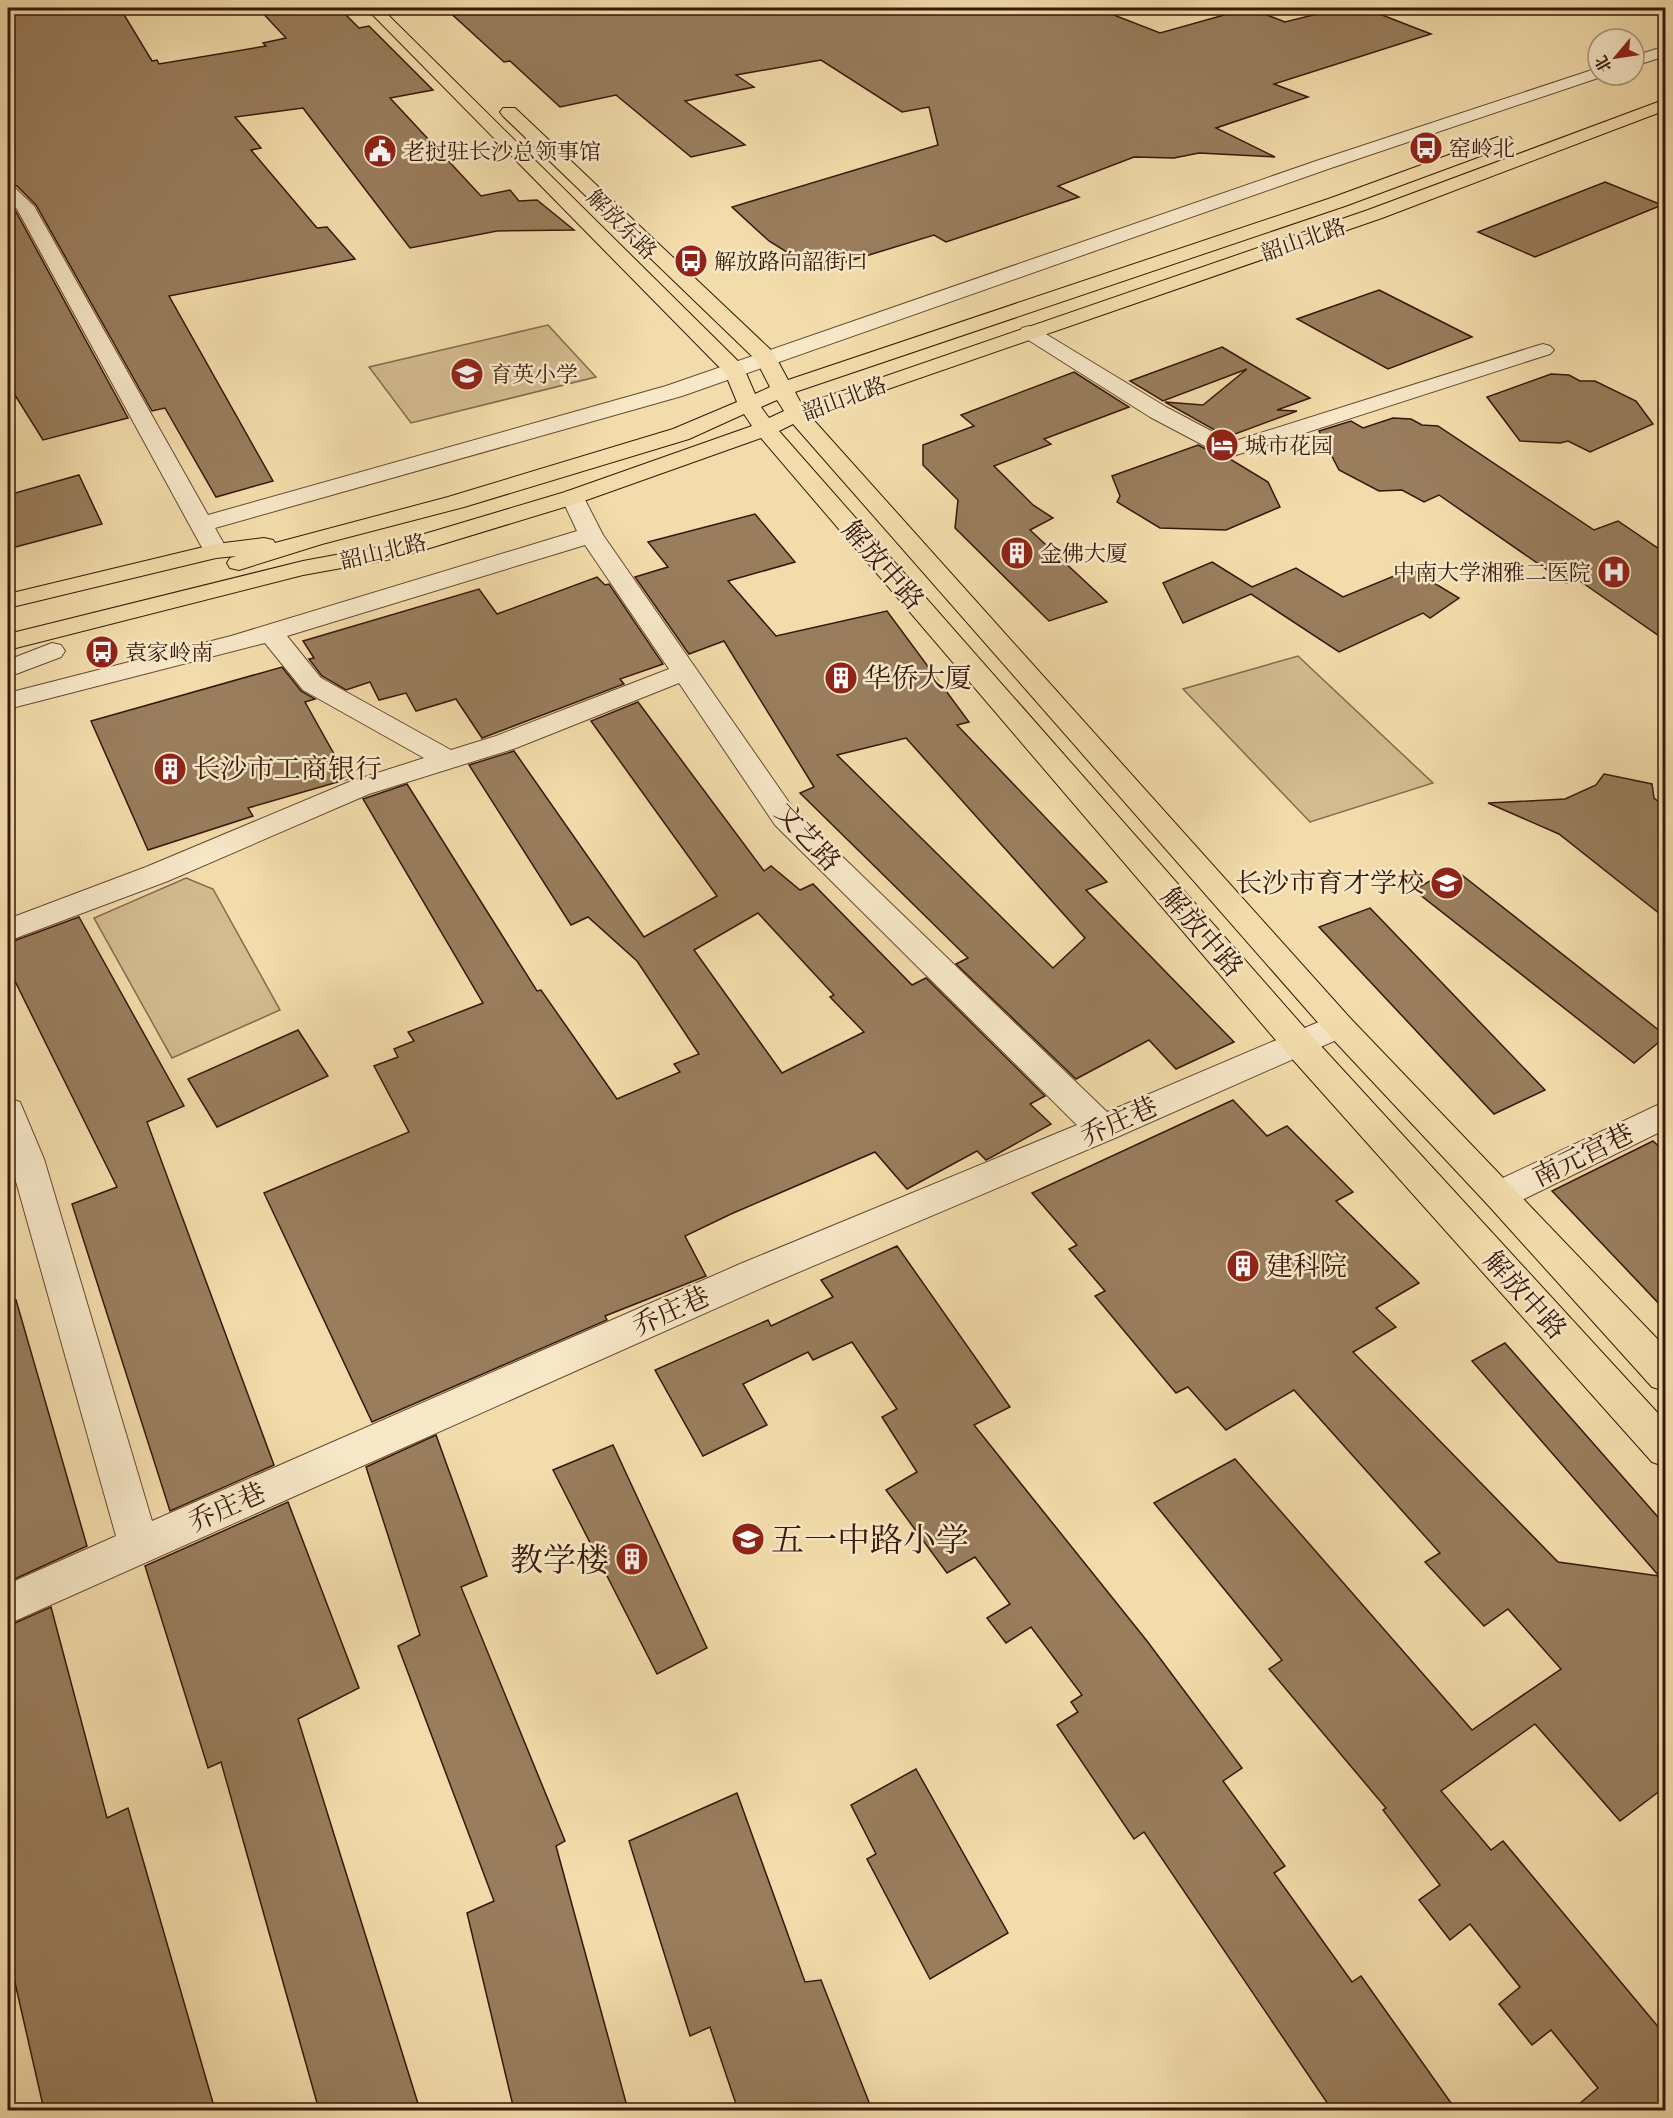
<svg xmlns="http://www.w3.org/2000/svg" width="1673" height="2118" viewBox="0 0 1673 2118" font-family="'EB Garamond','Noto Serif SC',serif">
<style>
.green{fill:#d3bb8f;stroke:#86694c;stroke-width:1.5}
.building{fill:#997d5d;stroke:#381709;stroke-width:1.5;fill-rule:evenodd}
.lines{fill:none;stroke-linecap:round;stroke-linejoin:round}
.minor-casing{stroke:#674832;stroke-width:2}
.major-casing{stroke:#381709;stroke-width:2}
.minor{fill:#f7e8c8;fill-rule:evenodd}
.major{fill:#f3dcab;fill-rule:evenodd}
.labels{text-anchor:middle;stroke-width:5;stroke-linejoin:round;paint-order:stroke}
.far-poi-label{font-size:22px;fill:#381709;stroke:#f7e8c8;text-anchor:start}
.far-street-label{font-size:22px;fill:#381709;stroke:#f7e8c8}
.street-label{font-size:27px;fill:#381709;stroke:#f7e8c8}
.poi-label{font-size:27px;fill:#381709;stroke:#f7e8c8;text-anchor:start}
.near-poi-label{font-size:33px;fill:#381709;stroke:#f7e8c8;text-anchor:start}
</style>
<rect width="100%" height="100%" fill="#f3dcab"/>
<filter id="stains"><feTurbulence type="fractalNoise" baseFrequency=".00333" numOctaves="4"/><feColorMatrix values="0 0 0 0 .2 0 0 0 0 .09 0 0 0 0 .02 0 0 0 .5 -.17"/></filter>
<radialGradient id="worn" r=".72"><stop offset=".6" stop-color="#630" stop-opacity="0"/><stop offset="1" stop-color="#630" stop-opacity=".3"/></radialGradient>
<g class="green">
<path d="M548,325l48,52 -185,46 -42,-56z"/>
<path d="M1298,656l135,127 -123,39 -127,-133z"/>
<path d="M186,878l27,11 67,121 -108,48 -78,-140z"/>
</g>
<g class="building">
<path d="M32,8h88l32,53 5,-1 2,4 107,-18 -3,-3 23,-5 -28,-30h81l20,20 10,-2 64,64 -43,8 91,98 29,-6 9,11 18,-1 37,30 -77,1 -87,17 -107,-140 -68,9 26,31 -10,2 66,78 10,-1 28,32 -186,37 104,185 -57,16 -51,-89 -13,3 -116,-206 -19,-19 -9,-2v-173z"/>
<path d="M445,8h300l11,7 37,-7h303l64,25 89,-25 36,14 56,-14h23l67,26 -157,50 34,13 -92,31 59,29 -76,-4 -25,5 -40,-1 -76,29 21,11 -133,45 -12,-7 -117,36 -48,-30 -37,-34 206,-62 -9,-38 -27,5 -81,-52 -85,15 18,12 -69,14 60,44 -54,12 -75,-62 -56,12 -50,-46 -6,1z"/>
<path d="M1605,182l57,23 -127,52 -57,-25z"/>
<path d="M8,204l7,6 113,208 -85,22 -35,-56z"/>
<path d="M1379,290l93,47 -84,32 -91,-50z"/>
<path d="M1222,347l32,19 56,32 -33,12 20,1 -70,26 -62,-35 38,3 44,-36 -84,32 -33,-20z"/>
<path d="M1074,372l55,35 -85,32 7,5 -57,22 39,39 20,13 -23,12 77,72 -58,19 -94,-93 3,-28 -35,-35v-20l51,-19 -13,-11z"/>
<path d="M1551,374l18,1 11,6h15l41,20 17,23 -63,28 -22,-11 -8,2 -40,-2 -33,-44z"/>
<path d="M1393,418l18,1 11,6 16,1 156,104 24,-9 47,32v87l-88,-61 -11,4 -127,-88 -15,7 -22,-12 -23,1 -40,-21 -20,-39 32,-10 12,7z"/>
<path d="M1198,445l23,12 9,2 38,23 12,25 -54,23 -66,-2 -43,-26 3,-6 -8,-20z"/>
<path d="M79,475l23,49 -94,25v-54z"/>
<path d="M755,514l40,48 -67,19 48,55 111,-25 82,111 -12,3 150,157 -21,8 148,152 -58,27 -27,-29 -73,39 -120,-115 12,-6 -168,-165 14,-6 -90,-146 -35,13 -54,-77 33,-10 -20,-25zM906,738l179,200 -32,30 -216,-213z"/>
<path d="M1212,562l40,25 44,-19 47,29 68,-28 48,29 -29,20 -7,-5 -84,39 -88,-58 -68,29 -20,-40z"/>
<path d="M597,577l8,8 4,-1 54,80 -43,15 4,5 -142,54 -26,-39 -40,12 -10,-18 -27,7 -9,-18 -24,8 -24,-14 -13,-17 5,-1 -11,-17 176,-52 18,25z"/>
<path d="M282,667l19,24 14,8 -10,3 43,77 -100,29 5,8 -105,34 -57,-129z"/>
<path d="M638,702l126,169 7,-5 29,24 13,-6 99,101 14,-7 119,118 -15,8 21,20 -61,34 -4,2 -9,-9 -70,38 -32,-37 -144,62 -46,22 21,40 -101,40 2,4 -235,102 -108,-229 145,-61 -35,-66 24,-9 -4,-8 20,-8 -6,-9 75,-29 -120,-204 44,-15 130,207 4,-1 76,109 63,-27 -6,-8 25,-10 -62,-93 -49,-44 -17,8 -102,-160 45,-14 130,186 73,-41 -126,-175zM758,913l76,82 -4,2 34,35 -82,41 -88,-123z"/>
<path d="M1604,774l48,10 2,14 11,9v111l-106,-84 -71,-31 77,-4 31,-14z"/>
<path d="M1453,868l212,167v2l-31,26 -220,-173z"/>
<path d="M1370,908l175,182 -51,24 -175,-187z"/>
<path d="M79,917l105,189 -37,16 127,343 -104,46 -98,-307 45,-17 -109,-220v-24z"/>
<path d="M298,1030l30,46 -111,51 -29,-48z"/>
<path d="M1233,1100l34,36 20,-10 66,66 -17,9 83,82 -43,25 20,19 -43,25 205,210 101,14 -187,-215 33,-18 160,182v262l-45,34 -85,-97 -94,67 50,59 12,-9 162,194v75h-93l26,-22 -47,-58 -19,15 -33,-41 21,-17 -50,-63 -20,16 -31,-40 21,-15 -57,-75 3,-2 -117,-139 13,-9 -128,-157 81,-44 237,271 89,-61 -53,-60 -24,17 -59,-64 15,-9 -146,-163 -68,40 -38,-43 -12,6 -81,-97 10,-5 -36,-42 8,-4 -45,-52z"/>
<path d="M1653,1141l12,11v158l-113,-119z"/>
<path d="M897,1246l113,161 -36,18 173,216 95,127 -19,13 62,85 -11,7 78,109 9,-6 95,134h-124l-188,-278 -10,7 -77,-114 21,-13 -7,-10 11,-7 -51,-68 -25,16 -19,-25 23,-14 -35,-47 -28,16 -61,-83 31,-18 -35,-55 15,-8 -45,-67 -39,18 -5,-8 -65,32 24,41 -64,31 -48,-86 113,-50 3,6 62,-29 -12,-17z"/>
<path d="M16,1300l71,246 -79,36v-280z"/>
<path d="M436,1435l51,141 -26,11 104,254 -9,5 72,264h-114l-47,-197 27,-12 -96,-255 22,-11 -54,-168z"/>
<path d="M613,1445l94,203 -50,26 -104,-204z"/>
<path d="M288,1502l71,186 -61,31 122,391h-101l-98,-348 -13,6 -63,-202z"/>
<path d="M51,1607l56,211 21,-10 87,302h-171l-36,-158v-83l5,-3 -5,-23v-217z"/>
<path d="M916,1769l92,164 -78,46 -63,-120 9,-5 -25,-49z"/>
<path d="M737,1793l68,189 16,-2 51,130h-134l-28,-83 -20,9 -61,-195z"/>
</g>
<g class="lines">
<g class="minor-casing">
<g id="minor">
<path d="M1666,46v10l-32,10v-10z"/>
<path d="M1598,68v7h7l-1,1 -276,93 -646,227 -467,132 9,16 -3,5 -9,2 -9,-2 -3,-5 -183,-335 -9,-8v-15l7,2 19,18 174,309 458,-129 650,-225z"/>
<path d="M1029,326l7,2 130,79 66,35 304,-96 7,-2 7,2 4,4 -4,4 -320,103 -8,-2 -72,-38 -128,-81 -3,-4 3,-4z"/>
<path d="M573,490l8,2 22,43 192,276 312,301 221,-94 11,-4 11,4 5,8 -5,8 -235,104 -349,148 -758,338v-40l108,-48 -108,-383v-55l12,4 24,57 108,362 588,-257 337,-139 -302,-300 -96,-142 -163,65 -147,46 -201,87 -160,60v-22l138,-52 203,-85 75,-24 -121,-68 -38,-47 -257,66v-16l223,-57 346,-105 -16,-34 4,-5zM585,545l84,124 -173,67 -45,14 -130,-72 -34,-42z"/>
<path d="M52,643l9,2 4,6 -4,6 -53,20v-17z"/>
<path d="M1666,1101v28l-154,76 -12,4 -12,-4 -6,-10 6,-10z"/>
</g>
</g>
<g class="major-casing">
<path id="major" d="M366,8h15l362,358 12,28 15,-7 -14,-27 -253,-244 -3,-4 3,-4h12l258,244 15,28 543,-182 167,-61h12l3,4 -3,4 -165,61 -550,186 7,13 566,-195 298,-111v11l-284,108 -572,198 540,602 316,330v43l-14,-4 -164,-182 -160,-171 -535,-610 -14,7 531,603 356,388v45l-14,-5 -366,-410 -525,-614 -180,64 -184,56 -94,17 -295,75v-16l295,-73 81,-15 181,-54 187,-66 -8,-12 -55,25 -225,68 -142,37 -83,26 -9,-2 -3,-5 3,-5 6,-2 -20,2 -208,50v-14l208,-50 48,-6 9,2 2,3 173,-46 225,-68 64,-27 -12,-29zM777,400l7,11 -15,7 -8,-11z"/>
</g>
<use href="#minor" class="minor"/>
<use href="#major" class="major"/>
</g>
<defs>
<g id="bus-disc" transform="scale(1.725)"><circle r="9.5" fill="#8f2418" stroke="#f7e8c8"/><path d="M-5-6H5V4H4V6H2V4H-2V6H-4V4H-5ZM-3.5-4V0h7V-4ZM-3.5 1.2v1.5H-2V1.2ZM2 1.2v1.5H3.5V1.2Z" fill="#fff"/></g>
<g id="civic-disc" transform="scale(1.725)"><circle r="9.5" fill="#8f2418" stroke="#f7e8c8"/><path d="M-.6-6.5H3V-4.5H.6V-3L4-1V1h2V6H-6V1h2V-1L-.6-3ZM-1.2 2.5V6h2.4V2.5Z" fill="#fff"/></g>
<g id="school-disc" transform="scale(1.725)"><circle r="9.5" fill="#8f2418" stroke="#f7e8c8"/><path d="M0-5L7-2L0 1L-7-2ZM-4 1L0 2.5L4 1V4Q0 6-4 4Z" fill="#fff"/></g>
<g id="hotel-disc" transform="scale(1.725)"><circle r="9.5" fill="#8f2418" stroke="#f7e8c8"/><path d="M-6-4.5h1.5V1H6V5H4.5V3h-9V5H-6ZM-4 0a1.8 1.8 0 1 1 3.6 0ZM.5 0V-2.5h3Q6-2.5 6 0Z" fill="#fff"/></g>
<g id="building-disc" transform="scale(1.725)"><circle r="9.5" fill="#8f2418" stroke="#f7e8c8"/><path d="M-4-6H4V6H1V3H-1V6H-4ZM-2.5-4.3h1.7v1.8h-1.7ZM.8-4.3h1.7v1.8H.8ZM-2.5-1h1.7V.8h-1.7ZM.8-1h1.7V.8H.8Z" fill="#fff"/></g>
<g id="hospital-disc" transform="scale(1.725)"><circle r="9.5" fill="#8f2418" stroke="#f7e8c8"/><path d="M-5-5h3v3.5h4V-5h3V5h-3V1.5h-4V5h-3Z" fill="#fff"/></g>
</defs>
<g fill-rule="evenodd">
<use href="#bus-disc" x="1426" y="148"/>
<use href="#civic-disc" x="380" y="151"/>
<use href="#bus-disc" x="691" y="261"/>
<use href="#school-disc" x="467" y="374"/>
<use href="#hotel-disc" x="1222" y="445"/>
<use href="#building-disc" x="1017" y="553"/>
<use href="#hospital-disc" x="1614" y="572"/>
<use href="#bus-disc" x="102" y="652"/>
<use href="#building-disc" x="841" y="678"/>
<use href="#building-disc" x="170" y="769"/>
<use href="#school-disc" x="1447" y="883"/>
<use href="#building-disc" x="1243" y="1266"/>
<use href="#school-disc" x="748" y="1539"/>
<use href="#building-disc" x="632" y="1559"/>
</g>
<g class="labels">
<g class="far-poi-label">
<text x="1449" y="156">窑岭北</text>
<text x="403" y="159">老挝驻长沙总领事馆</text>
<text x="714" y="269">解放路向韶街口</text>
<text x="490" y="382">育英小学</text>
<text x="1245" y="453">城市花园</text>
<text x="1040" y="561">金佛大厦</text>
<text x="1591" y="580" text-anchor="end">中南大学湘雅二医院</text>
<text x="125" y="660">袁家岭南</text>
</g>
<g class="far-street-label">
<text transform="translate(622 224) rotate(45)" y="8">解放东路</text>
<text transform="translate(1303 239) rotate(-19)" y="8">韶山北路</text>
<text transform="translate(844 398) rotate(-20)" y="8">韶山北路</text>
<text transform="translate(383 551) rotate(-13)" y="8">韶山北路</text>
</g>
<g class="street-label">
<text transform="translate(883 565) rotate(49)" y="9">解放中路</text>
<text transform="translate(808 837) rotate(47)" y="9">文艺路</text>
<text transform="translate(1202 932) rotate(49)" y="9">解放中路</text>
<text transform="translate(1119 1121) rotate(-24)" y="9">乔庄巷</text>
<text transform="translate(1583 1155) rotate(-26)" y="9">南元宫巷</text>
<text transform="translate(1525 1295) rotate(48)" y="9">解放中路</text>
<text transform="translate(671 1311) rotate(-24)" y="9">乔庄巷</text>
<text transform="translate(227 1507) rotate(-24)" y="9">乔庄巷</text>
</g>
<g class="poi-label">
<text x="864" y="687">华侨大厦</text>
<text x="193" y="778">长沙市工商银行</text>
<text x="1424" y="892" text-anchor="end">长沙市育才学校</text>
<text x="1266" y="1275">建科院</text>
</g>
<g class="near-poi-label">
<text x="771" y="1551">五一中路小学</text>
<text x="609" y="1571" text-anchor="end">教学楼</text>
</g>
</g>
<rect width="1673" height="2118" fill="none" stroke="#f3dcab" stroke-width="30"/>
<rect x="9" y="9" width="1655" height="2100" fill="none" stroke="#381709" stroke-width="3"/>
<rect x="15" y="15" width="1643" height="2088" fill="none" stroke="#381709" stroke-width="1.5"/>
<g transform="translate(1616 57) rotate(241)"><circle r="28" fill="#f7e8c8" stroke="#ab947c" stroke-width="1.5"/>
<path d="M0-4.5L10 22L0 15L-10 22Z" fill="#8f2418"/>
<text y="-9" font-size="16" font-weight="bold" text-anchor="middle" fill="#381709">北</text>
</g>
<rect width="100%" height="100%" filter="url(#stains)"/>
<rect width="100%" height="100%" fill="url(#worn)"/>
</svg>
